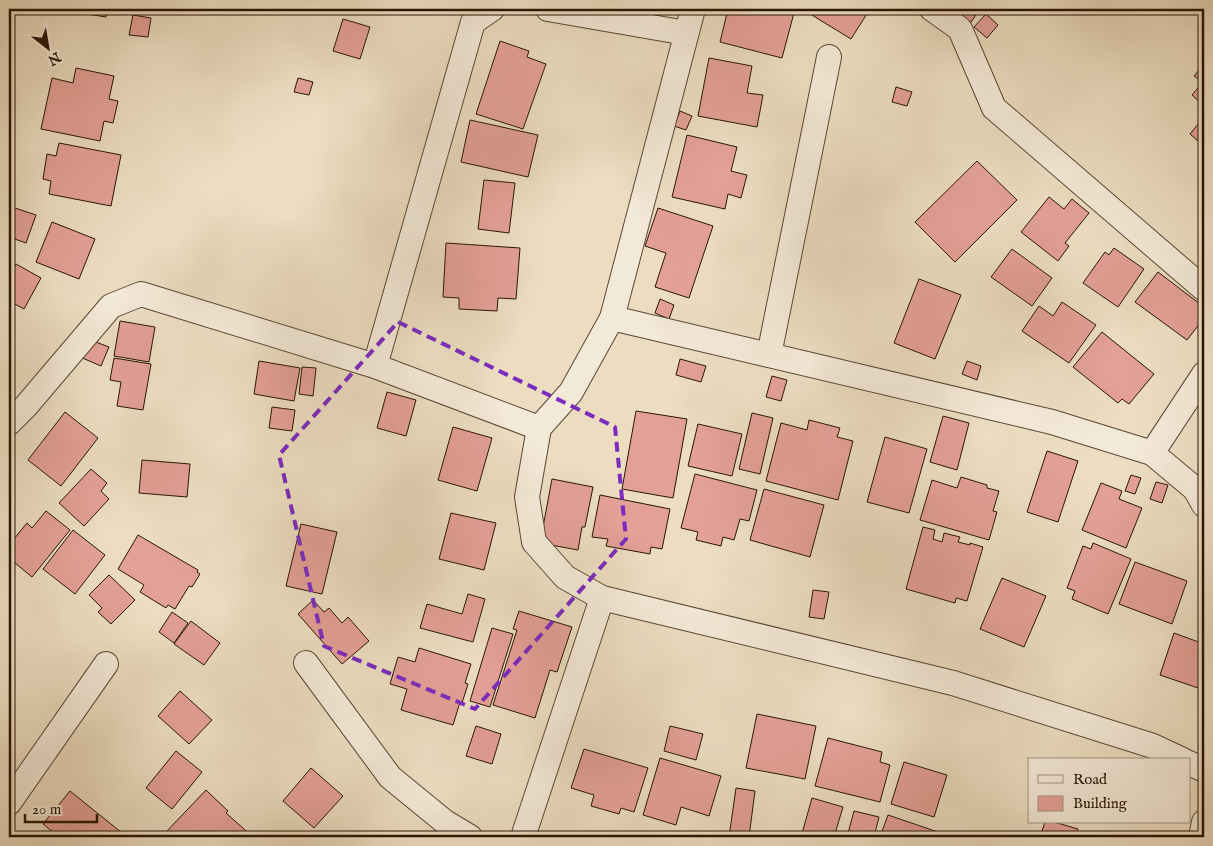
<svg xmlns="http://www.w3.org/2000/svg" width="1213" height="846" viewBox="0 0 1213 846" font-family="'IM FELL English',serif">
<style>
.building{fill:#e3a096;stroke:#291505}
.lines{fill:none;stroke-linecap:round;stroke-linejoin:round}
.street-casing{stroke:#5a4734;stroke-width:26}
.street{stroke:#f3e9d7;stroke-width:24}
.marked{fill:none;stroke:#7b2cbf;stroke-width:4;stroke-dasharray:10 6;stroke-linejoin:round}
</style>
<rect width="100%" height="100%" fill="#ecddc1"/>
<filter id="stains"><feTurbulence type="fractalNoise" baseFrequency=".004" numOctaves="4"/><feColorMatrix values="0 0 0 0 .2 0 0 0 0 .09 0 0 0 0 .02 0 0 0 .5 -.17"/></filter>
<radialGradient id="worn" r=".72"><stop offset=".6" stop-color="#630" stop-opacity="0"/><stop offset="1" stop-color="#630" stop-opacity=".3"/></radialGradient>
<g class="building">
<path d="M57,9h51l-2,8z"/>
<path d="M728,9h67l-13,49 -62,-16z"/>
<path d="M808,9h62l-19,30 -44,-27z"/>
<path d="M951,9h29l-9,13z"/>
<path d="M986,14l12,11 -11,13 -13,-11z"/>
<path d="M133,15l18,3 -3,19 -19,-2z"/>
<path d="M343,19l27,8 -10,32 -27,-8z"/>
<path d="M500,41l29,10 -2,6 19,7 -23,65 -47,-15z"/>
<path d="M709,58l43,8 -5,27 16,2 -6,32 -59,-11z"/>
<path d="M1204,64v42l-12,-11 11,-13 -9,-6z"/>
<path d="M76,68l38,8 -5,23 9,2 -5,22 -9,-2 -4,20 -59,-12 11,-51 21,5z"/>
<path d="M298,78l15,4 -4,13 -15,-3z"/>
<path d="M896,87l16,5 -5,14 -15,-4z"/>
<path d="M680,111l12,5 -6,14 -12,-4z"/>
<path d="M1204,117v29l-14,-12z"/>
<path d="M470,120l68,15 -10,42 -67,-15z"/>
<path d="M687,135l50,12 -6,24 16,4 -6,23 -13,-4 -3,15 -53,-12z"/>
<path d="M59,143l62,12 -10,51 -62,-12 2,-13 -8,-2 4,-25 9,2z"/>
<path d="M977,161l40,39 -62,62 -40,-40z"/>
<path d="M484,180l31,3 -6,50 -31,-4z"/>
<path d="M1049,197l15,12 8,-10 17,14 -24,30 4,3 -11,15 -37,-29z"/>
<path d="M9,206l27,9 -10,28 -17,-6z"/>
<path d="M658,208l55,18 -24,72 -34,-11 11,-34 -21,-7z"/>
<path d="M52,222l43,17 -16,40 -43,-17z"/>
<path d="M446,243l74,5 -4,51 -18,-1 -1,13 -38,-2v-11l-16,-1z"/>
<path d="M1114,248l30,21 -26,38 -35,-24 22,-31 4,3z"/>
<path d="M1012,249l40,29 -20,28 -41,-29z"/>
<path d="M16,264l25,14 -17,31 -15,-8v-25z"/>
<path d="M1158,272l46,35v11l-17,22 -52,-38z"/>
<path d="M919,279l42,16 -26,64 -41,-16z"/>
<path d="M660,299l14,6 -5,14 -14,-6z"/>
<path d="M1062,302l34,23 -27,38 -47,-32 17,-25 14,10z"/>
<path d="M120,321l35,6 -6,35 -35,-6z"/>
<path d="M1102,332l52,42 -25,30 -7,-5 -4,4 -45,-36z"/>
<path d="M88,339l21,8 -8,19 -21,-9z"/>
<path d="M114,358l37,6 -8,46 -26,-4 4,-24 -11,-2z"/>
<path d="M680,359l26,7 -5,16 -25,-7z"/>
<path d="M259,361l41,7 -6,33 -40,-7z"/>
<path d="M967,361l14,5 -4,14 -15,-6z"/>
<path d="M302,367l14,1 -3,28 -14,-2z"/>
<path d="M772,376l15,4 -6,21 -15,-4z"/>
<path d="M387,392l29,8 -10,36 -29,-8z"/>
<path d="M272,407l23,3 -3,21 -23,-3z"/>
<path d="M636,411l51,8 -14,79 -51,-9z"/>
<path d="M65,412l33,26 -37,48 -33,-26z"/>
<path d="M752,413l21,5 -13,56 -21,-5z"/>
<path d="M943,416l26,7 -12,47 -27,-8z"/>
<path d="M809,420l31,8 -3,9 16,4 -15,59 -72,-19 15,-58 26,7z"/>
<path d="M698,424l44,10 -10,42 -44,-10z"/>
<path d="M453,427l39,11 -15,53 -39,-11z"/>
<path d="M885,437l42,12 -18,64 -42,-11z"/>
<path d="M1047,451l31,10 -20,61 -31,-10z"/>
<path d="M142,460l48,4 -3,33 -48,-4z"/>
<path d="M91,469l16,14 -6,8 8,8 -25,27 -25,-23z"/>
<path d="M695,474l62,16 -8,31 -9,-2 -6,21 -11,-3 -2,9 -25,-6 2,-8 -17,-4z"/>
<path d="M1131,475l10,3 -6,16 -10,-3z"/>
<path d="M961,477l26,8v3l12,3 -6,20 4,1 -8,28 -69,-20 12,-40 25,8z"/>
<path d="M552,479l41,8 -8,40h-3l-4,23 -38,-7z"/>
<path d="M1156,482l12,3 -6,18 -12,-4z"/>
<path d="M1101,483l21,8 -3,8 23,9 -16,40 -44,-18z"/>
<path d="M764,489l60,16 -14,52 -60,-17z"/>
<path d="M600,495l70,14 -8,40 -11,-2 -1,7 -44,-8 2,-7 -16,-2z"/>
<path d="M46,511l24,19 -38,47 -23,-19v-13l18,-22 5,5z"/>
<path d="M451,513l45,10 -12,47 -45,-11z"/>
<path d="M301,524l36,8 -15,62 -36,-8z"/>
<path d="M923,527l12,3 -2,9 9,3 2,-9 16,4 -2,5 12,3v-2l13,4 -16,54 -11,-3 -1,5 -49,-14z"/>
<path d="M73,530l32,25 -30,39 -32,-25z"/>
<path d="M138,535l60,35 -1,2 3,2 -8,13 -3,-1 -14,23 -7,-4 -2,3 -26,-16 4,-7 -26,-16z"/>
<path d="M1093,543l38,16 -23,55 -36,-15 3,-8 -8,-3 16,-42 8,3z"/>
<path d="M1135,562l52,19 -15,43 -53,-20z"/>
<path d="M109,575l26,25 -24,24 -13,-12 4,-4 -13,-13z"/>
<path d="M1002,578l44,18 -22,51 -44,-18z"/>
<path d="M813,590l16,2 -5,27 -15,-2z"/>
<path d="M468,594l17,5 -12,43 -53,-14 7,-24 35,10z"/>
<path d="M313,600l11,12 5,-4 13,15 6,-6 21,24 -27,23 -44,-50z"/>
<path d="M519,611l53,16 -15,45 -7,-2 -15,48 -42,-13 24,-75 -4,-1z"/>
<path d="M172,612l16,11 -14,20 -15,-11z"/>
<path d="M191,621l29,22 -16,22 -30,-21z"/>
<path d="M492,628l21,6 -23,73 -20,-6z"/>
<path d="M1174,633l30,11v46l-44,-15z"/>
<path d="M419,648l52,16 -6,19 3,1 -6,19 -2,-1 -7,23 -52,-15 6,-21 -17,-5 8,-27 17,5z"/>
<path d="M180,691l32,29 -23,24 -31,-28z"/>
<path d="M757,714l59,12 -11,53 -59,-11z"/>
<path d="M476,726l25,8 -9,30 -26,-8z"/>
<path d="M670,726l33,8 -7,26 -32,-9z"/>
<path d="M828,738l54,14 -2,10 10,3 -10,37 -65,-16z"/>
<path d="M584,749l64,19 -14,44 -13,-4 -2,6 -28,-8 3,-11 -23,-7z"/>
<path d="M176,751l26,21 -30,37 -26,-21z"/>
<path d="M660,758l61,18 -12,40 -28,-9 -5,18 -33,-10z"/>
<path d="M904,762l43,13 -13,42 -43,-13z"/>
<path d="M311,768l32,28 -29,32 -31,-27z"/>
<path d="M736,788l19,3 -6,46h-20z"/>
<path d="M206,790l22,21 -2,2 27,24h-81l-6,-5z"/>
<path d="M70,791l57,46h-68l-16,-13z"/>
<path d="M812,798l31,9 -9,30h-33z"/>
<path d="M854,811l25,6 -5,20h-27z"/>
<path d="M888,815l50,17 -2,5h-56z"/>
<path d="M1045,822h9l24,7 -2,8h-36z"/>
</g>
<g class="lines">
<g class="street-casing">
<g id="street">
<path d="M548,9l138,24"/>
<path d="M693,9l-81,309 -41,74 -32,36 -12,69 7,45 31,35 37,21 351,85 200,63 30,14"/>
<path d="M932,9l28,20 34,79 210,181"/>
<path d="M612,318l440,104 100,31 43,36 9,16"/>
<path d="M769,355l60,-298"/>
<path d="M375,366l98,-344 19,-13"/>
<path d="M9,423l17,-17 85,-100 30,-12 234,72 164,62"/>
<path d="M1152,453l52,-79"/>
<path d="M306,663l84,114 55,45 25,15"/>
<path d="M1189,763l15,7"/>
<path d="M9,803l97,-139"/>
<path d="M523,837l79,-239"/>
<path d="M1201,837l3,-15"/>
</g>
</g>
<use href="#street" class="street"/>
</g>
<path class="marked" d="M398,322l217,105 11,112 -151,170 -151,-63 -45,-191z"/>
<rect width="1213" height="846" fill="none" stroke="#ecddc1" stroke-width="30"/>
<rect x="10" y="10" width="1193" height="826" fill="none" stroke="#291505" stroke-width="2.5"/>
<rect x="15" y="15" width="1183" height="816" fill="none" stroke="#291505"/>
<rect x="1028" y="758" width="162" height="65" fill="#f3e9d7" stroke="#a29483"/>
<rect x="1038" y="775" width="25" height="8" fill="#f3e9d7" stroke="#a29483"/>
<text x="1073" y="784" font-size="15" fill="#291505">Road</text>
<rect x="1038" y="796" width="25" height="15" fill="#e3a096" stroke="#a29483"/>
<text x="1073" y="808" font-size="15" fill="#291505">Building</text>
<g transform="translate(48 48) rotate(149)" stroke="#f3e9d7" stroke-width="4" paint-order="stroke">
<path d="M0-4L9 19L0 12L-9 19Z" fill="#291505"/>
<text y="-8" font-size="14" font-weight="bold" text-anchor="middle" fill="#291505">N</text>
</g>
<path d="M25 814v8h72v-8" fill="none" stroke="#291505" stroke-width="2.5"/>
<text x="32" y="814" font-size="15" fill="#291505" stroke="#f3e9d7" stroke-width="4" paint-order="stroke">20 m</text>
<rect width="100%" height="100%" filter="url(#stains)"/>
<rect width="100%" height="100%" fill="url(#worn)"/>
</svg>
